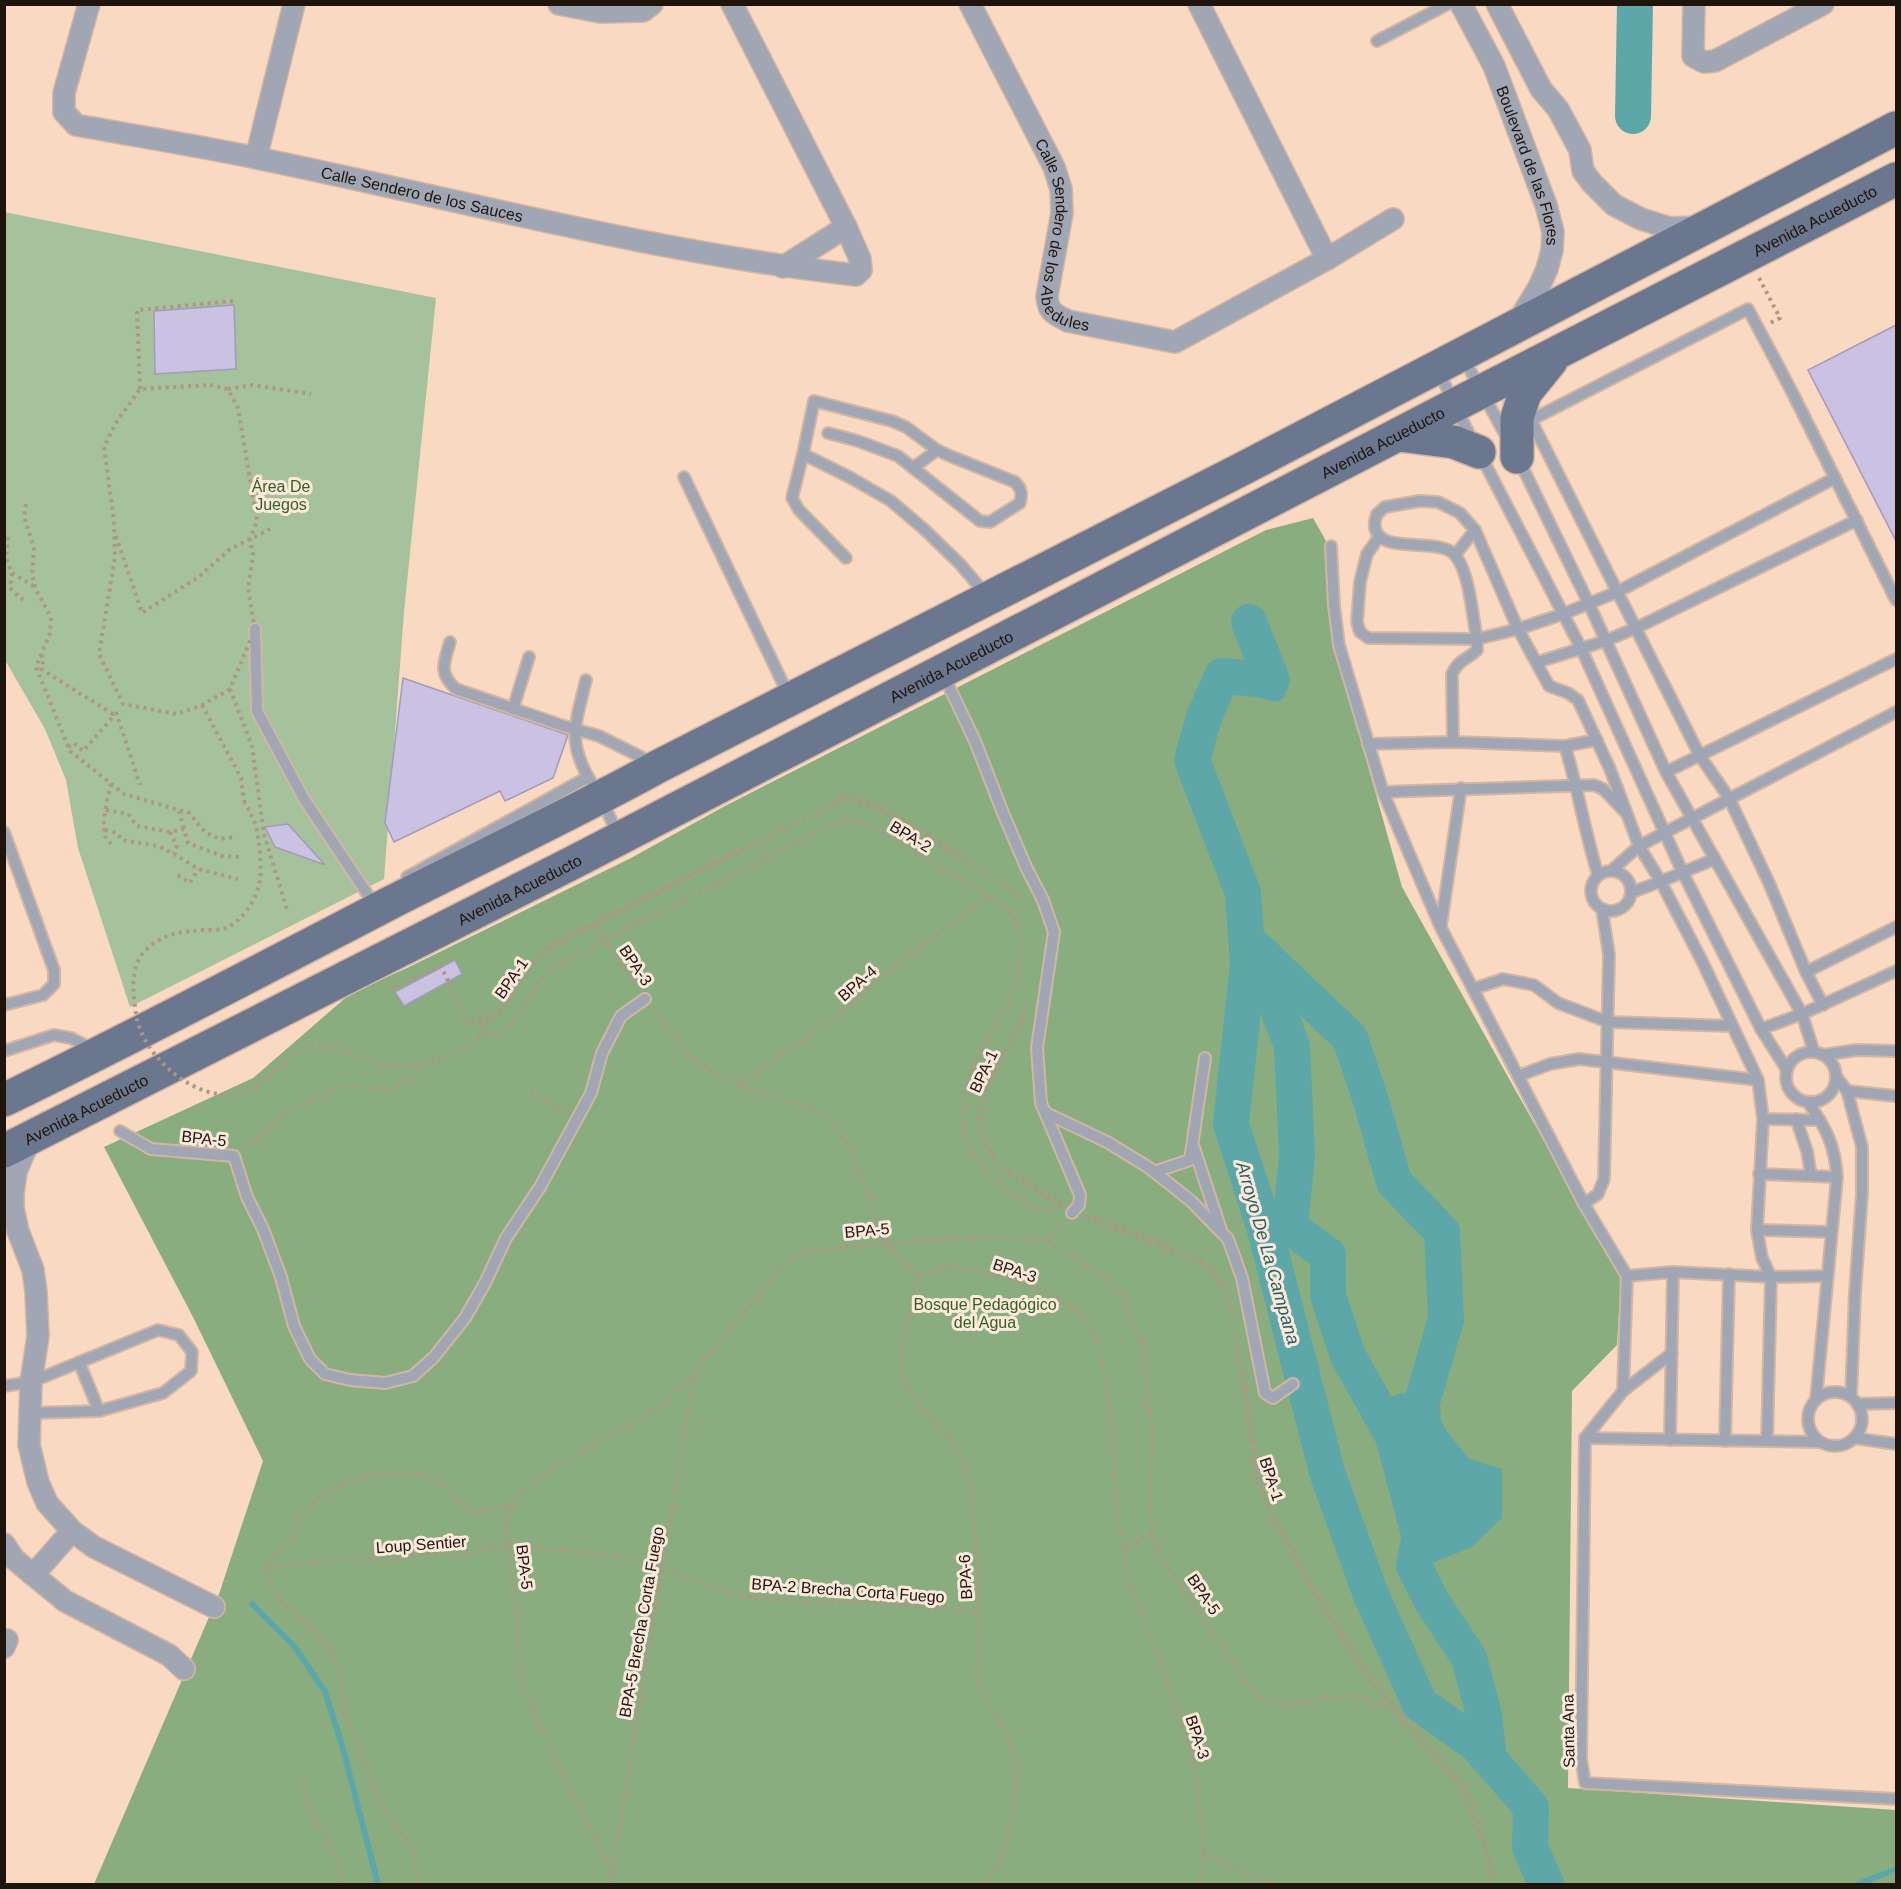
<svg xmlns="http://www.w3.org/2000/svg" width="1901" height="1889" viewBox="0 0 1901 1889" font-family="Arial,sans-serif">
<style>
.green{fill:#a5c29c}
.forest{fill:#8aad80}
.water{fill:#5da7a9}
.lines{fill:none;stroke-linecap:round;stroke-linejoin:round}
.stream{stroke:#5da7a9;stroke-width:6}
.river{stroke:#5da7a9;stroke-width:36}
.building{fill:#cac1e3;stroke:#a39aba;stroke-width:1.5}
.service-casing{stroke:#d3b6a2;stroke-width:14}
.minor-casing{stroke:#d3b6a2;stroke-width:24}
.primary-casing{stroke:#d3b6a2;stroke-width:36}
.path{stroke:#ae9584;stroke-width:4;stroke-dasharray:3 4.5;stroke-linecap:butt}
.service{stroke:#a0a6b4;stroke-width:10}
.minor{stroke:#a0a6b4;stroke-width:21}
.primary{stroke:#6b768f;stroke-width:33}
.path-bridge{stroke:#ae9584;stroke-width:4;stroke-dasharray:3 4.5;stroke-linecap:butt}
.labels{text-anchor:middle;stroke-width:6;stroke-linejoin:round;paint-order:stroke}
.street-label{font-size:16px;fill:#1f140c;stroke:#fde9dc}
.park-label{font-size:16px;fill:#326023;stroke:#fde9dc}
.water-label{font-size:18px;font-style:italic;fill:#236163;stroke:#fde9dc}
</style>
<rect width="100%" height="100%" fill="#fad9c3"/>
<path class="green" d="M4,212l432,86 -32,314 -20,267 -254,128 -52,-159 -12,-68 -21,-51 -40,-69z"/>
<path class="forest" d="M1313,518l13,23 6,97 70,249 219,392 -4,66 -45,46 -4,397 328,22v74h-1802l125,-290 44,-133 -70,-144 -89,-170 149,-69 98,-85 56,-25 224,-110 94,-52 541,-276z"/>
<g class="water">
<path d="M1270,671c11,4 15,13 15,25l-6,6 -20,-4 -11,-7v-5l5,-3 7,-10z"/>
<path d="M1401,1393l30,4 14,32 24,30 33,10v49l-30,29 -40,16 -27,-11 -38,-144z"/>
</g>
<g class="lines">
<g class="stream">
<path d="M252,1604l43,43 30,45 17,53 36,139"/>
<path d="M1858,1884l38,-15"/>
</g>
<g class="river">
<path d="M1633,116l2,-112"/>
<path d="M1249,622l23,58 -50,-4 -18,41 -12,43 51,133 5,70 -17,161 33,102 63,246 44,123 49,109 56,40 55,63 -1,40 16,37"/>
<path d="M1246,939l104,99 22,66 22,78 48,50 4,87 -24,83 2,42"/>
<path d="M1264,955l8,39 20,52 5,109 -7,72 38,28v41l20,60 51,91"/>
<path d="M1425,1508l-11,58 17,34 38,58 15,57 5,44"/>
</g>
</g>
<g class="building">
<path d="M234,305l2,64 -81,5 -1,-63z"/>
<path d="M1896,325v216l-88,-171z"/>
<path d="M403,678l165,57 -15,43 -48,23 -5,-10 -106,51 -9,-19z"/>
<path d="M288,824l37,41 -50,-18 -10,-20z"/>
<path d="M455,960l7,14 -58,32 -9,-14z"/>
</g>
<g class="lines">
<g class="service-casing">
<g id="service">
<path d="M1377,41l71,-37"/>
<path d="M1463,357l44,81"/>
<path d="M1438,370l35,72"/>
<path d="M828,433l30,8 40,15 82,65 10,1 30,-19c2,-9 2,-14 -5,-21l-65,-26 -13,-6 -31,-23 -14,-6 -78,-20 -11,53 48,24 40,23 34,29 36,35 26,31"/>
<path d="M803,454l-11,44 7,12 47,48"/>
<path d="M1481,456l100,192 101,223 79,158 26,41"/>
<path d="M1519,460l70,144 77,168 136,242 12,38"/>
<path d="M913,468l24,-18"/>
<path d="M684,477l105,219"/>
<path d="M1379,537l-12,17 -7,28 -3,40 3,10 8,6 109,1v11c-10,10 -19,10 -25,24l1,68"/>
<path d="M1331,546l3,59 5,40 44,147 57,134 33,63 30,-10 31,6 24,18 50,19 124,4"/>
<path d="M1455,555l20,-25"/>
<path d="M1896,600l-105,-210 -43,-81 -217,111 169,336 29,42 40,85 37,89 90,-45"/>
<path d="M255,629l2,82 47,88 72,108"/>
<path d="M450,642c-6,21 -12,31 6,47l108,37 35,10 54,27"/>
<path d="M1538,662l67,-21 31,-13 221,-108"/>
<path d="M943,674l32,67 28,72 23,54 17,33 11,32 -17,116 4,55 39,92 -1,10 -7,8"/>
<path d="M586,680c-10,43 -20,61 5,102"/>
<path d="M513,709l16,-52"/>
<path d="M1368,744l85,-2 112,4 32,-6"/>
<path d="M1565,746c13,43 20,87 33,129"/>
<path d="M1666,772l230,-113"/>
<path d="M1383,792l211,-7 9,4 22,23"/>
<path d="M602,800l16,35"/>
<path d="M4,832l50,138v14l-11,11 -39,10"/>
<path d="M1612,870l27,-24 257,-134"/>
<circle cx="1611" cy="891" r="20"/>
<path d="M407,877l181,-100"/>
<path d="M1632,892c28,-9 55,-22 83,-33"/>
<path d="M1441,925l20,-137"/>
<path d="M1806,972l17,33"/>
<path d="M1473,989l111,215 14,-10 6,-15 5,-224 -7,-46"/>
<path d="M1761,1029l41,-15 94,-43"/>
<path d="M4,1051l50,-16 17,3 23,12"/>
<circle cx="1811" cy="1077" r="25"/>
<path d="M1823,1055l34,-5 39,1"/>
<path d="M1518,1076l32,-12 29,-5 179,21"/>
<path d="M1836,1076l11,15 15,56v46l-7,100 -4,104"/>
<path d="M1847,1091l49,5"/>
<path d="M1808,1102c18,26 27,43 29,75l-21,223"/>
<path d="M1046,1113l61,29 41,25 43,34 37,38 14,39 23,115 8,5 20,-14"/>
<path d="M1763,1119l-6,111 5,28 9,19 -4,164"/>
<path d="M1796,1119l11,32 4,25"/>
<path d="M1820,1120l-57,-1 -5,-39 -56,-119 -41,-79 -22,-36 -29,-77 -32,-69 -10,-7 -19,-7 -31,-57 -43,-99 -15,-17 -22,-11 -18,-1 -35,6 -8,7c-1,3 -3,10 -2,13 3,28 63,10 79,27 16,17 18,62 23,85l41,-10 45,-15 54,-22 218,-114"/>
<path d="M120,1131l31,18 83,7 13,41 16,32 18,48 13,49 16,33 15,15 25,6 35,3 28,-7 21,-19 31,-39 20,-35 21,-45 34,-51 51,-94 11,-40 19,-37 24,-17"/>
<path d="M1194,1148l27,82"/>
<path d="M1154,1172l36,-12 15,-102"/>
<path d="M1759,1174l78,3"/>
<path d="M1584,1204l43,72"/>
<path d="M1757,1230l74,2"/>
<path d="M79,1362l20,49"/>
<path d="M4,1386l27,-4 127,-52 21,5 13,17 -1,19 -28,22 -64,18 -68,2"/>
<path d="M1623,1391l49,-38"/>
<circle cx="1835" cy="1419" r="27"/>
<path d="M1857,1404l39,-1"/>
<path d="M1585,1438l-4,320 4,25 311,16"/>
<path d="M1585,1438l38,-47 4,-115 46,-4 98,5 56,-1"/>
<path d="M1585,1438l235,4"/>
<path d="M1854,1438l42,6"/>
<path d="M1670,1440l3,-168"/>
<path d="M1725,1441l4,-167"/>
</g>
</g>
<g class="minor-casing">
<g id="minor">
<path id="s1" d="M89,4l-25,89v19l12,13c55,10 111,19 166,30 204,41 406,97 614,120l5,-5 -1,-11 -14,-32 -114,-223"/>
<path d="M559,4l41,8 43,-1 9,-7"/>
<path id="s2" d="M970,4l84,163 7,22 1,24 -15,83c1,16 7,18 21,25l107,21 152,-83 66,-40"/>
<path d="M1199,4l128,255"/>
<path id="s3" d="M1461,4l33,62 52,139 7,27 -1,18 -5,19 -8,18 -23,38"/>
<path d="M1497,4l44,85 17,20 22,41 3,21 9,12 22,22 27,14 29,9 28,-1"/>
<path d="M1694,4l-1,52 11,6 11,-1 108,-57"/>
<path d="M256,158l38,-154"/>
<path d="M783,267l63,-40"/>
<path d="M32,1137l-9,18 -7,17 -3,21v15l5,23 15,39 3,22 2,44 -7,46 -2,63 9,37 9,21 25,28 22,16 120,60"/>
<path d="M4,1544l10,15 51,42 104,54 15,14"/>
<path d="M33,1575l39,-44"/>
<path d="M4,1647l3,-7"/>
</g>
</g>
<g class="primary-casing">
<g id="primary">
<path d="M1399,435l55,7 25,10"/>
<path d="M1517,457v-39l8,-25 26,-32"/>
<path d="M4,1100c130,-63 257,-130 384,-196 90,-46 182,-89 271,-138l585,-298 652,-340"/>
<path id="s4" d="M4,1151l570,-289 881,-457 441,-226"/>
</g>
</g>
<g class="path">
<path d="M1759,278l21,40 -10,5"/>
<path d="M210,385l18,4 10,19 19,113 -7,18 3,16 -5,34 7,40 -25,60 -28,16 -25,9 -54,-10 -24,-50 16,-97 -1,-36 -10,-74 11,-23 25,-35z"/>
<path d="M140,389l-3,-79 97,-9"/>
<path d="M228,389l24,-4 59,9"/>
<path d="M26,504l-2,12 10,33 -2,26 4,15 15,27 -1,16 -14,34 34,84 54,43 65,19 17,20 14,6 14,-2"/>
<path d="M116,536l26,77 58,-37 30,-27 40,-20"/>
<path d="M8,537l-2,21 6,15 -2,15 13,12"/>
<path d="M12,573l23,14"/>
<path d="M41,655l3,4 -3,10 72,45 3,-2"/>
<path d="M230,689l22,57 12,88 24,79"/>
<path d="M202,705l39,73 3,23"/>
<path d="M116,712l24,73"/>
<path d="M68,747l6,-4 9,8 31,-35 -1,-2"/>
<path d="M111,784c-3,13 -10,39 -6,52 1,3 4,5 6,8"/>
<path d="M832,803c3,-2 8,-5 12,-6 26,-4 100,48 124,63"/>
<path d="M106,810l22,4 9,12 33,6 14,-3 4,14 34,13 19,1"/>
<path d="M179,811l5,18"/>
<path d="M105,830l12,3 5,7 36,6 20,10 20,13 40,10"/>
<path d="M170,832l7,14 -4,7"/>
<path d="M178,875l12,8 8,-14"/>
<path d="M595,925l41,62"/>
<path d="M546,949l4,-4 194,-98"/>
<path d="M388,984l2,5 51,-23 26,56c32,9 43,-26 56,-47 7,-10 18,-18 27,-27l268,-136 28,-12 23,5 128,75 27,20"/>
<path d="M1026,1007l-17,37 -21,35 -10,35 2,21 18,31 63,41"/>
<path d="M654,1010l32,43 24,17 38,19 59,17 26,17 18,27 35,94 32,31 37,-9 54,12 38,15 33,18 18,33 12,63 6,87 7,56 7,33 35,94 31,92 7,85 -4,30"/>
<path d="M472,1023l26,-13 23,-37 9,-8"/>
<path d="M479,1035l19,-1 14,-11 23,-35 16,-19 40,-20 31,-19 39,-18 166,-85 17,-7h14l32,17 99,60 23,17 9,25 -2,38 -10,26 -33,55 -9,24 -4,20 1,24 4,21 26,34 21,15 24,13 19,1"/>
<path d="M1011,1045l14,-28"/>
<path d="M417,1066l33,-10 25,-14 14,-21"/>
<path d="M739,1084l92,-63 74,-63 84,-61"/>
<path d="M989,1085l14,-25"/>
<path d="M531,1093l35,20"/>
<path d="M981,1119l3,-16"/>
<path d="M986,1141l11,19"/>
<path d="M244,1148l51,-41 49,-21 47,4 24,-13"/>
<path d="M1009,1171l53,32"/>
<path d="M1087,1215l88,34"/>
<path d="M1087,1218l116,45 23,27 7,33"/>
<path d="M1046,1241l17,-19"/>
<path d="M1201,1261l6,2 16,20"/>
<path d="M918,1275l-17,72v24l7,16 13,21 30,32 13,24 7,23 8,103 -2,89 8,19 23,37 9,37 -2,29 -14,61 -16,22"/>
<path d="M1236,1336l18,132 21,57 58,102 29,43 45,58 53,58 27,70 5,28"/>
<path d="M1244,1374l14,99"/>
<path d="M1275,1517l46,83 41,64 29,37 75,86 25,73 2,18"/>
<path d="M1123,1550l30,-18"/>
<path d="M264,1569l80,-11 53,3 25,-7 42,2 43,-12 113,13 42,11 72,27 76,8 69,-1 99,9"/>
<path d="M303,1784l6,25 15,25 14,30 3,20"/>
<path d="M1203,1854l63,27 14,3"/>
<path d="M611,1875l-6,-18 -12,-26 -35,-66 -28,-64 -10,-29 -3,-51 -11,-86 2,-22 10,-17 14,-13 17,-12 112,-65 33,-32 86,-106 16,-13 16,-5 123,-11 62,-2 49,4 50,30 28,27 19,50 9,85 -2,75 5,39 89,133 18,19 22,7 41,-8 30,-2 34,11"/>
<path d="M418,1884l-5,-35 -20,-26 -20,-34 -16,-50 -13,-29 -4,-36 -11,-29 -54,-51 -11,-25 30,-33 6,-17 13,-16 21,-16 36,-12h52l19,8 14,15 20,14 37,-7"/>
<path d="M610,1884l84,-510"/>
</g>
<use href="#service" class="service"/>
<use href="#minor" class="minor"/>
<use href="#primary" class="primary"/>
<path class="path-bridge" d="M244,801c4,8 9,16 12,25 3,12 6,41 4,54 -3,19 -18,43 -37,49 -5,1 -13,1 -18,1 -24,2 -39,2 -58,19 -18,16 -14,44 -11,65 6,46 72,100 118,74 17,-11 39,-40 58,-42 29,-3 50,17 78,21 8,2 18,-1 27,-1"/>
</g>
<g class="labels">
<g class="street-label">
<text dy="6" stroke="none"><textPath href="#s3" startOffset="176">Boulevard de las Flores</textPath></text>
<text dy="6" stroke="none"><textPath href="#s1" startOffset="482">Calle Sendero de los Sauces</textPath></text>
<text dy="6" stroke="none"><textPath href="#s4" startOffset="2036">Avenida Acueducto</textPath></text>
<text dy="6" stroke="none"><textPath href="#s2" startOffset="262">Calle Sendero de los Abedules</textPath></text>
<text dy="6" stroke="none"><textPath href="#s4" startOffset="1550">Avenida Acueducto</textPath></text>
<text dy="6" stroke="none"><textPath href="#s4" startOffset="1064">Avenida Acueducto</textPath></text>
<text transform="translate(911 836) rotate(31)" y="6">BPA-2</text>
<text dy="6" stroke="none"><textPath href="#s4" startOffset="578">Avenida Acueducto</textPath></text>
<text transform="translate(636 965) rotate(56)" y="6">BPA-3</text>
<text transform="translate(511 978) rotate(-55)" y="6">BPA-1</text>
<text transform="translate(857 983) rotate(-41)" y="6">BPA-4</text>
<text transform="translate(983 1071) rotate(-65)" y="6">BPA-1</text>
<text dy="6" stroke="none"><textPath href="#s4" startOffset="92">Avenida Acueducto</textPath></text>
<text transform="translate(204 1138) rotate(6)" y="6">BPA-5</text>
<text transform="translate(867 1230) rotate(-5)" y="6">BPA-5</text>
<text transform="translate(1015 1270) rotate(18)" y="6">BPA-3</text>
<text transform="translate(1272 1479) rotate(72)" y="6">BPA-1</text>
<text transform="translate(421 1544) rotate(-4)" y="6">Loup Sentier</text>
<text transform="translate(525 1567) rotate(83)" y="6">BPA-5</text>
<text transform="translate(965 1577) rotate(-93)" y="6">BPA-6</text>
<text transform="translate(848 1590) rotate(4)" y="6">BPA-2 Brecha Corta Fuego</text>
<text transform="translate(1204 1594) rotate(56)" y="6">BPA-5</text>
<text transform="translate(641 1622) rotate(-80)" y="6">BPA-5 Brecha Corta Fuego</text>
<text transform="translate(1568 1731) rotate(-91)" y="6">Santa Ana</text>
<text transform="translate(1198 1737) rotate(72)" y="6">BPA-3</text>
</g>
<g class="park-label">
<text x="281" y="492">Área De<tspan x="281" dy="18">Juegos</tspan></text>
<text x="985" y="1310">Bosque Pedagógico<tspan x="985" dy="18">del Agua</tspan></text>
</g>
<g class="water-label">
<text transform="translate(1268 1253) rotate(74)" y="6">Arroyo De La Campana</text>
</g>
</g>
<rect width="1901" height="1889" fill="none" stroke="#1f140c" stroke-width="12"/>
</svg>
